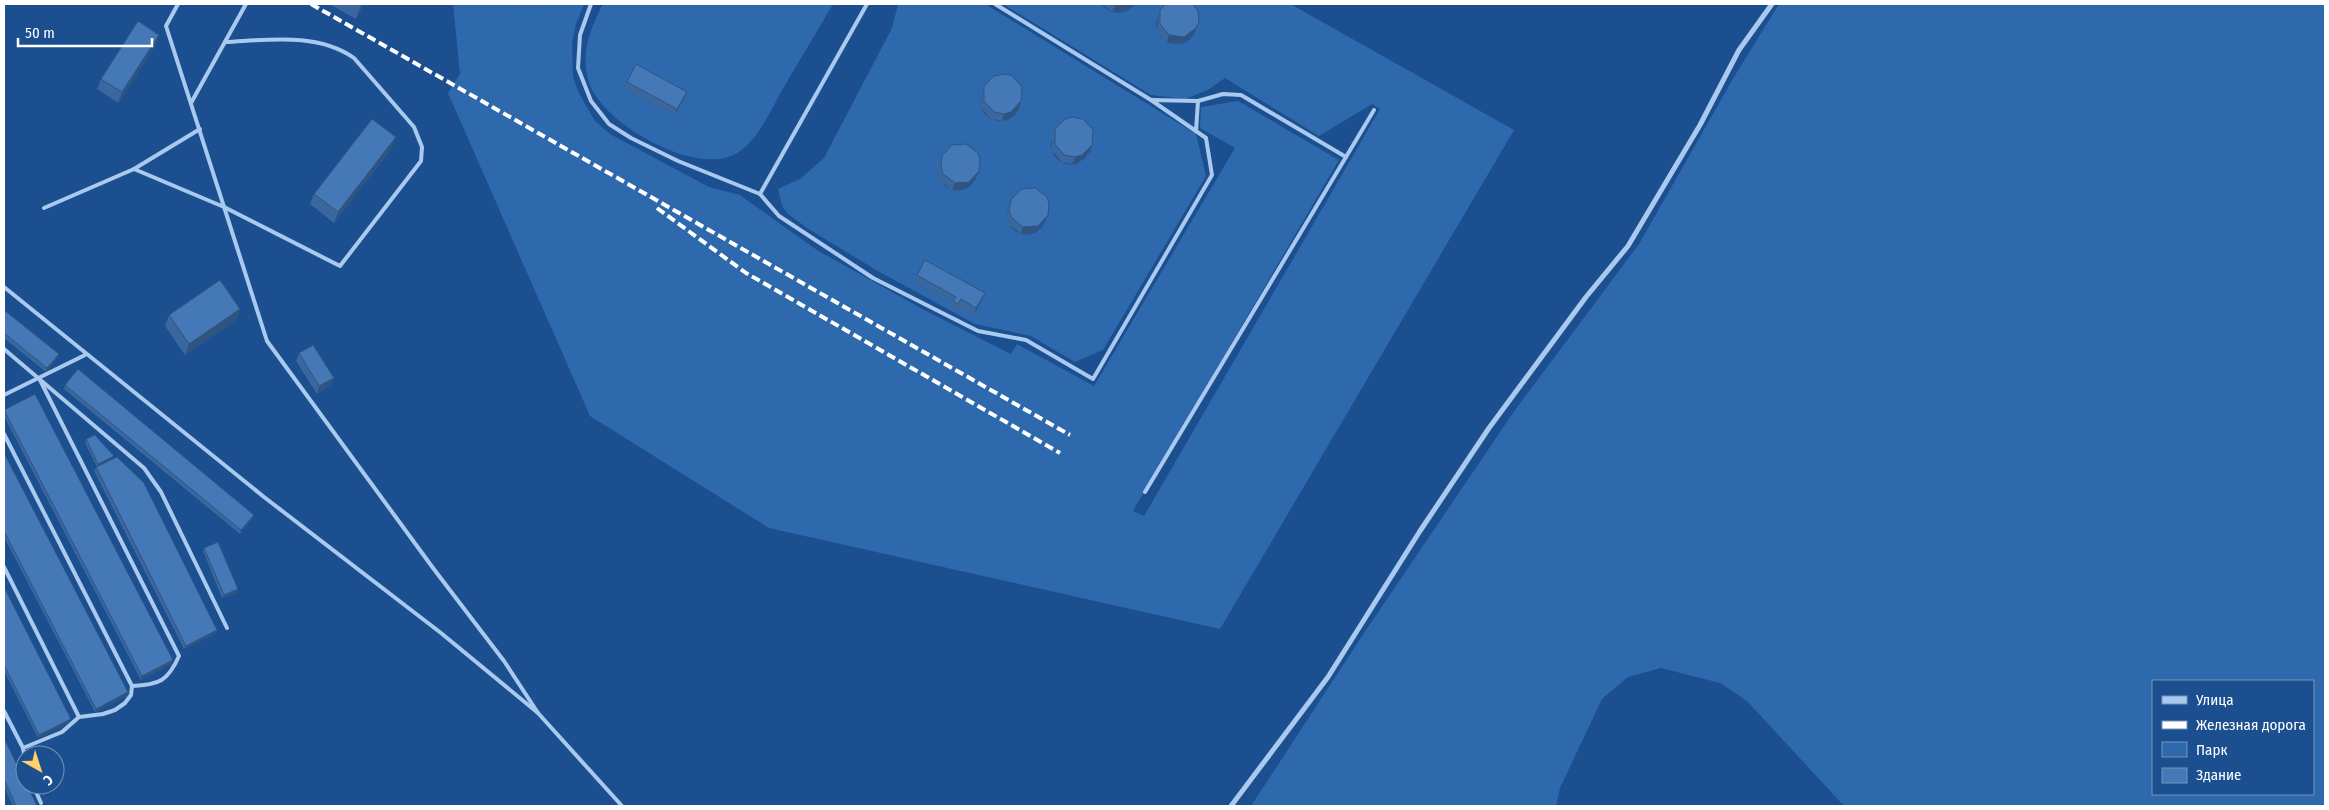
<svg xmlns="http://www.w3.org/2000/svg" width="2329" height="810" viewBox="0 0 2329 810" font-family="'Fira Sans Condensed',sans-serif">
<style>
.green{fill:#2e69ad;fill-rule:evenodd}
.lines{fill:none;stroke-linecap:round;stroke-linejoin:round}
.service{stroke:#a9c9ee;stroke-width:4}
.minor{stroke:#a9c9ee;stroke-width:5}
.rail{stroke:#fff;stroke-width:4;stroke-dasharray:9 4;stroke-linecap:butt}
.wall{fill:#3a679d}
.shaded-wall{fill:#305480}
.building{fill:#4478b7;stroke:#305480}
</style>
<rect width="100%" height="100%" fill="#1b4f8f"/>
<g class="green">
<path d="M453,4h67l11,5 3,-5h50l-8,20 -4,20 1,33 6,16 16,28 15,13 99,53 31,8 77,55 107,60 87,44 6,-10 77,42 141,-238 -35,-20 1,-21 37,-6 101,59 -206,351 11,5 236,-407 -8,-5 -53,32 -94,-58 -17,12 -23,9 -34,-4 -148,-91h98c10,11 24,12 34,0h160l-1,2 220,124 -294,499 -451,-101 -179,-112 -142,-323 12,-19zM1159,14l37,15c-9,29 -50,12 -37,-15z"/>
<path d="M603,4h230c-17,29 -35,59 -52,88 -11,20 -22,45 -41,59 -39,30 -142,-28 -152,-72 -7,-28 2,-50 15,-75z"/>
<path d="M898,4h87l211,130 10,42 -103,174 -28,12 -44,-26 -56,-12 -99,-54 -69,-42 -19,-14 -6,-8 -4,-17 22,-10 24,-21 68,-130zM982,93l37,16c-9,16 -29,16 -38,-1zM1054,133l37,15 -6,10 -9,6c-19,2 -30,-14 -22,-31zM941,160l35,18c-9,18 -32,16 -38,-4zM1012,201l33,21c-14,27 -51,6 -33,-21z"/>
<path d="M1779,4h546v802h-481l-97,-105 -27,-18 -59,-15 -33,9 -26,22 -42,89 -4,18h-305l115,-176 149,-220 124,-166 95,-167zM2313,681v113h-160v-113z"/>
</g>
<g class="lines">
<g class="service">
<path d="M178,4l-12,22 101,315 166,227 71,93 34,52"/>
<path d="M591,4l-11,31 -2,33 13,33 18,23 22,14 47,23 82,33 19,22 94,62 105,53 48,9 67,39 119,-204 -6,-37 -55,-38 -156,-96"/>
<path d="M191,103l55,-99"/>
<path d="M1196,131l2,-30"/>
<path d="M1346,157l28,-47"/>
<path d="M134,169l66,-40"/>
<path d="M760,194l107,-190"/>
<path d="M44,208l90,-39 90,38 116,59 81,-105 1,-14 -8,-20 -60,-69c-36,-26 -87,-18 -129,-16"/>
<path d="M4,287l260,210 177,136 97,80 84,93"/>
<path d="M4,349l140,119 17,24 66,136"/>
<path d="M39,378l140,278c-11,25 -20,29 -47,30"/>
<path d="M4,395l81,-40"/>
<path d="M4,434l128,252 -1,9 -6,8 -10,7 -12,4 -24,3 -17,15 -39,16"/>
<path d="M1145,492l201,-335 -105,-62 -18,-1 -25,7 -47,-1"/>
<path d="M4,567l75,150"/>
<path d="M4,711l19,37 2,12"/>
<path d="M33,785l8,18"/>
</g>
<path class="minor" d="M1231,806l97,-129 92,-146 69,-103 97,-131 42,-51 72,-121 39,-75 33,-46"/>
<g class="rail">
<path d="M311,4l759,431"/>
<path d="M657,208l89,65 314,180"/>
</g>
</g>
<g class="wall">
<path d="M329,4h35l-8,15z"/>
<path d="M520,4h14l-3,5z"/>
<path d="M1102,4h32l-7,7 -15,1z"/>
<path d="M1160,10l33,26 -12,8 -14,-1 -10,-11 1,-15z"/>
<path d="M155,46l-37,57 -21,-14 4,-10z"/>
<path d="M627,82l57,17 -10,17 -50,-27z"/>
<path d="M984,86l35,23 -10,10 -7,2 -11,-2 -10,-11 1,-15z"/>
<path d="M1055,129l37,16 -2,7 -11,10 -7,2 -10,-2 -10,-11v-15z"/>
<path d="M392,148l-58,75 -24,-19 4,-10z"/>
<path d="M942,156l37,15 -3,7 -10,11 -14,1 -12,-9 -2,-7 1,-11z"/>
<path d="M1011,200l37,15 -3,7 -10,11 -14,1 -12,-9 -2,-7 1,-11z"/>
<path d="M917,275l65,25 -8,15 -16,-8 -3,5 -5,-3 2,-6 -38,-20z"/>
<path d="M240,309l-4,11 -51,35 -20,-29 4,-11z"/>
<path d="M4,310l53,48 -11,14 -42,-34z"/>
<path d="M299,353l35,25 -3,7 -14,9 -21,-33z"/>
<path d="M65,385l188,133 -13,16 -176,-145z"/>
<path d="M4,410l167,254 -30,16 -137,-264z"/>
<path d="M86,439l27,20 104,171 -2,4 -31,15 -90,-178 3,-4 -12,-24z"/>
<path d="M4,453l124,239 -1,4 -32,16 -91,-175z"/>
<path d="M204,548l34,41 -2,4 -14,5 -19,-47z"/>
<path d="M4,587l65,136 -31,15 -34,-67z"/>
<path d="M4,738l33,68h-24l-9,-20z"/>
</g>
<g class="shaded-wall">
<path d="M361,4h3l-8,15 5,-14z"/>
<path d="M1134,4l-7,7 -15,1 3,-7z"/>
<path d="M1199,22l-6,14 -12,8 -14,-1 2,-8z"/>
<path d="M159,35l-4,11 -37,57 4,-11z"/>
<path d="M687,92l-3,7 -10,17 3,-7z"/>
<path d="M1021,101l-2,8 -10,10 -7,2 2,-7z"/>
<path d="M396,137l-4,11 -58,75 4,-11z"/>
<path d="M1092,145l-2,7 -11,10 -7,2 3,-7z"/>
<path d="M979,171l-3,7 -10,11 -14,1 3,-7z"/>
<path d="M1048,215l-3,7 -10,11 -14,1 2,-7z"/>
<path d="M985,293l-3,7 -8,15 2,-7z"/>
<path d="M240,309l-4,11 -51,35 4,-11z"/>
<path d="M59,354l-2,4 -11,14 1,-4z"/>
<path d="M334,378l-3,7 -14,9 2,-8z"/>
<path d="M114,456l-2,4 -15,8 1,-4z"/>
<path d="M254,515l-1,3 -13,16 1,-4z"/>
<path d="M238,589l-2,4 -14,5 2,-3z"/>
<path d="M217,630l-2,4 -31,15 2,-3z"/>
<path d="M173,660l-2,4 -30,16 1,-4z"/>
<path d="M128,692l-1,4 -32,16 1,-3z"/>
<path d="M71,719l-2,4 -31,15 1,-3z"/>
</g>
<g class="building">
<path d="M1166,4h27l5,7 1,11 -3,6 -12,9 -15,-2 -9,-11v-14z"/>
<path d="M138,21l21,14 -37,57 -21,-13z"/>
<path d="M636,64l51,28 -10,17 -50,-27z"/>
<path d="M1005,74l7,2 10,11 -1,14 -10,11 -7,2 -10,-2 -10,-11v-15l10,-10z"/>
<path d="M1072,117l11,2 10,11 -1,15 -10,10 -7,2 -11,-2 -9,-11v-15l10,-10z"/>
<path d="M372,119l24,18 -58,75 -24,-18z"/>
<path d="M966,144l12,9 2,7 -1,11 -10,11 -14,1 -12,-9 -2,-7 1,-11 10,-11z"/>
<path d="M1035,188l12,9 2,7 -1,11 -10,11 -15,1 -11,-9 -3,-7 2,-11 10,-11z"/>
<path d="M925,260l60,33 -9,15 -15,-9 -3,5 -5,-3 3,-4 -39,-22z"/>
<path d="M220,280l20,29 -51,35 -20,-29z"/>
<path d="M4,310l55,44 -12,14 -43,-35z"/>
<path d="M313,345l21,33 -15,8 -20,-33z"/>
<path d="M78,369l176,146 -13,15 -176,-145z"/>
<path d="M35,394l138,266 -31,16 -138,-266z"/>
<path d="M95,435l19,21 -16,8 -12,-25z"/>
<path d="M4,453l124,239 -32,17 -92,-178z"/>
<path d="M117,457l27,26 73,147 -31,16 -90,-179z"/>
<path d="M218,542l20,47 -14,6 -20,-47z"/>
<path d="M4,587l67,132 -32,16 -35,-70z"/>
<path d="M4,738l21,43v4h2l10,21h-21l-12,-27z"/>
</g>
<rect width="2329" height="810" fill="none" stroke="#ffffff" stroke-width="10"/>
<rect x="2152" y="680" width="162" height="115" fill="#1b4f8f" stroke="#7695bc"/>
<rect x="2162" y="696" width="25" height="8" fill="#a9c9ee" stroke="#7695bc"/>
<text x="2196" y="705" font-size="15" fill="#ffffff">Улица</text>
<rect x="2162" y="721" width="25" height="8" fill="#ffffff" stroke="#7695bc"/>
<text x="2196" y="730" font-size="15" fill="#ffffff">Железная дорога</text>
<rect x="2162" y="742" width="25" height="15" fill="#2e69ad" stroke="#7695bc"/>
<text x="2196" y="755" font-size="15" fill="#ffffff">Парк</text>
<rect x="2162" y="768" width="25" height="15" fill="#4478b7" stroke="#7695bc"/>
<text x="2196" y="780" font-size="15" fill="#ffffff">Здание</text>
<g transform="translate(40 770) rotate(141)"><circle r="24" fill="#1b4f8f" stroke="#7695bc"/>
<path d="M0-4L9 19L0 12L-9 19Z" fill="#ffd166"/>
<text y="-8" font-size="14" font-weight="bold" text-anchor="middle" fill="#ffffff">С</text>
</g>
<path d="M18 38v8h134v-8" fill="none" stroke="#ffffff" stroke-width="2.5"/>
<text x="25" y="38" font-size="15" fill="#ffffff" stroke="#1b4f8f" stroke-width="4" paint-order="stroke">50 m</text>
</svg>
